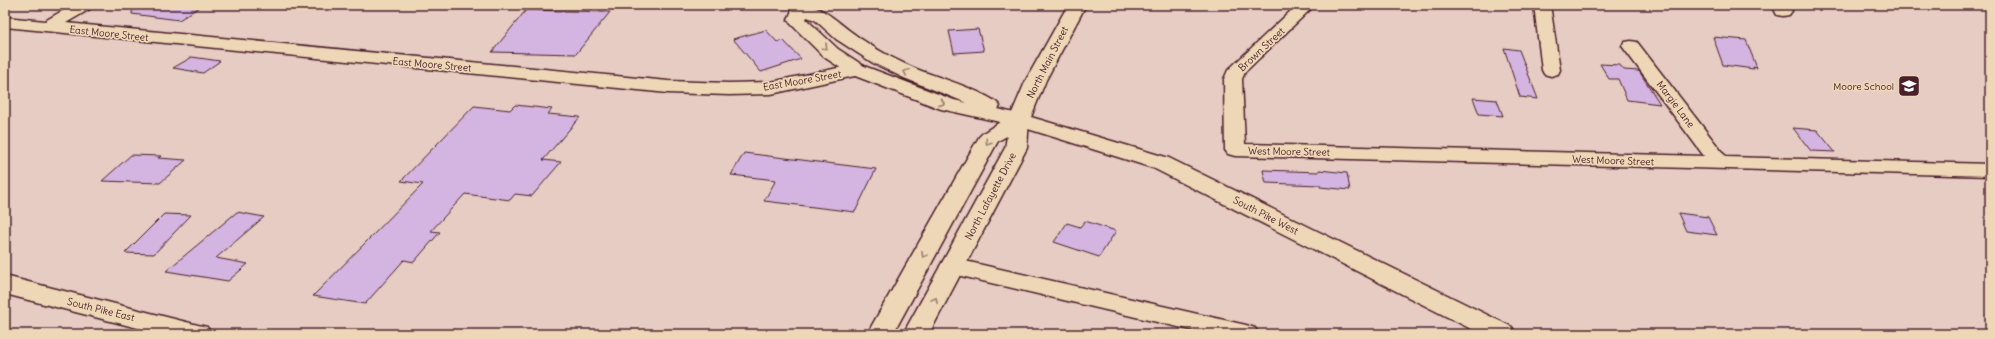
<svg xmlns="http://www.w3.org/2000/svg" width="1995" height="339" viewBox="0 0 1995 339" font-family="Delius,sans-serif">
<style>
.building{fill:#d4b4e0;stroke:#4a1f2b}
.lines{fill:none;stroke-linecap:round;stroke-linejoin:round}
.minor-casing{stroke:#4a1f2b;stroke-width:3}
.tertiary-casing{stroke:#4a1f2b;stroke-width:3}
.secondary-casing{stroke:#4a1f2b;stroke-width:3}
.primary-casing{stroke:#4a1f2b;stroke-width:3}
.minor{fill:#eed7b6;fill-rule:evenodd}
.tertiary{fill:#eed7b6;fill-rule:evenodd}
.secondary{fill:#eed7b6;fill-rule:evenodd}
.primary{fill:#eed7b6;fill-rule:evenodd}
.oneway{stroke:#9c7b70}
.labels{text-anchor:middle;stroke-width:3.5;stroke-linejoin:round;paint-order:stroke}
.street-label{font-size:10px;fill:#4a1f2b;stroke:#eed7b6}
.poi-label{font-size:10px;fill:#4a1f2b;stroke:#eed7b6;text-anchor:end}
</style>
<rect width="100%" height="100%" fill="#e6ccc3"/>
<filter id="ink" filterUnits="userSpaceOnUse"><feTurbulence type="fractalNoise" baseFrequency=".025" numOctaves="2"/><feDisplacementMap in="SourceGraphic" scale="8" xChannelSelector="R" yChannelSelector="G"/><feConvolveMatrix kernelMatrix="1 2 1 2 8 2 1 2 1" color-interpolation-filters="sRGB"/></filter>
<g filter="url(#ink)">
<g class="building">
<path d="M133,5h70l-24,15 -47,-6z"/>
<path d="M526,10l84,2 -34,42 -84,-2z"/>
<path d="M978,29l6,22 -30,2 -5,-22z"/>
<path d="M766,30l11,12 6,-2 18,19 -40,13 -28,-33z"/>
<path d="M1713,37l33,3 11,28 -4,-1 1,2 -31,-4z"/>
<path d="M1504,48l15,2 19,49 -18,-2z"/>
<path d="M192,57l28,4 -17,12 -30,-5z"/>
<path d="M1600,64l20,1 4,5 15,1 21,33 -33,-4 -9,-21h-9z"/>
<path d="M1473,98l24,2 6,16 -24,-2z"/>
<path d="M515,105l37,4 -4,5 32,3 -37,43 18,2 -29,34 -17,-2 -5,6 -45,-6 -34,37 9,1 -26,30 -10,-2 -39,44 -52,-8 110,-112 -22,-3 73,-75 36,4z"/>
<path d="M1793,128l24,2 18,22 -24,-1z"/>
<path d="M744,153l132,16 -21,43 -91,-11 12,-21 -45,-5z"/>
<path d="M131,155l30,1 -3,2 28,2 -26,23 -58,-2z"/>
<path d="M1263,170l56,2v-2l28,3 3,17 -30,-3v-2l-54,-2z"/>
<path d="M237,212l27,5 -48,41 32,6 -20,17 -62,-10z"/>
<path d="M1678,213l30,4 9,18 -31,-4z"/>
<path d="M164,214l27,1 -37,39 -29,-1z"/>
<path d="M1085,221l31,10 -17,26 -45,-15 13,-19 13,4z"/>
</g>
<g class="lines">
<g class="minor-casing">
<g id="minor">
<path d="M72,5h20l-2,4 -24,14 602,58 61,2 42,-1 86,-18 7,2 2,4 -2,4 -93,20 -42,1 -61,-2 -663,-66v-10l40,4z"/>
<path d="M1297,5h18l-70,67 -3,7 3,65 459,12 -82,-110 3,-4 6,-1 6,1 89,115 264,7v12l-755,-20 -7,-2 -3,-4 -1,-71 4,-9z"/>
<path d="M1534,5h16l10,65 -2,4 -7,2 -7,-2 -2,-4z"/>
<path d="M1772,5h16l4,6 -3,4 -6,1 -6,-1z"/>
<path d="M952,258l294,67 9,3 4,6h-51l-264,-62 -4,-6 4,-6z"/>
</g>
</g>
<g class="tertiary-casing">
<path id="tertiary" d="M5,276l193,49 9,2 4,7h-50l-156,-40z"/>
</g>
<g class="secondary-casing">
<path id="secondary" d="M1068,5h18l-40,75 -15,37 138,41 343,169 4,7h-35l-328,-166 -141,-44 -3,-4 17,-40z"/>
</g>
<g class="primary-casing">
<path id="primary" d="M794,5c26,-2 37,12 56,26 12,9 26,18 39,25 10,5 20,10 30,14 18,7 72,23 81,36l-2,3 28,7 3,4 -2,28 -98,186h-26l102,-186 2,-12 -9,5 -105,193h-26l112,-197 4,-4 17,-11 -59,-13 -91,-35 -26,-17 -33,-33 -3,-4zM807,17l8,3 21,19 37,24 31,15 63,25 -13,-3 -90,-34 -26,-17 -32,-30z"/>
</g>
<use href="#minor" class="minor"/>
<use href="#tertiary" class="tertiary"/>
<use href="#secondary" class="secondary"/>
<use href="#primary" class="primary"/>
</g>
<defs><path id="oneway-chevron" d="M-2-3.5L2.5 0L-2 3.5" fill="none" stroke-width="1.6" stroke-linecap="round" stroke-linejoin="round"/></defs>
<g class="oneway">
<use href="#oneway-chevron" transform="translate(825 47) rotate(43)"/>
<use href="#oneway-chevron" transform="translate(906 72) rotate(-155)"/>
<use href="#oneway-chevron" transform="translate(942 103) rotate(21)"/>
<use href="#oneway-chevron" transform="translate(988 142) rotate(124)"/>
<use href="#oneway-chevron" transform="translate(924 255) rotate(119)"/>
<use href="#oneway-chevron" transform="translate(935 300) rotate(-62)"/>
</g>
</g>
<defs>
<g id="school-square" transform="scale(1.15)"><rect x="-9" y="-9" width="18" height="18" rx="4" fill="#4a1f2b" stroke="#eed7b6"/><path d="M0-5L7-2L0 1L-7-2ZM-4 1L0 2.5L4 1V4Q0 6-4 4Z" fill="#fff"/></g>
</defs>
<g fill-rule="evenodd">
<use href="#school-square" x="1909" y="86"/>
</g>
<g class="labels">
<g class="street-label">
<text transform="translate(109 33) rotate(6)" y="4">East Moore Street</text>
<text transform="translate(1261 49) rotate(-43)" y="4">Brown Street</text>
<text transform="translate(1047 62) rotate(-63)" y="4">North Main Street</text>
<text transform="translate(432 64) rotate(5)" y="4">East Moore Street</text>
<text transform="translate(802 80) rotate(-10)" y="4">East Moore Street</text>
<text transform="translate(1676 104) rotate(53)" y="4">Margie Lane</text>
<text transform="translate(1289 151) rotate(1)" y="4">West Moore Street</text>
<text transform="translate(1613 160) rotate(2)" y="4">West Moore Street</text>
<text transform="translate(990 196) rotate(-62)" y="4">North Lafayette Drive</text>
<text transform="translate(1266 215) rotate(27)" y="4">South Pike West</text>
<text transform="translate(101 309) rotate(14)" y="4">South Pike East</text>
</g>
<g class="poi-label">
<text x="1894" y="90">Moore School</text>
</g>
</g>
<rect width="1995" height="339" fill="none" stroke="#eed7b6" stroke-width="20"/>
<rect x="10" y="10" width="1975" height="319" fill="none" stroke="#4a1f2b" stroke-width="1.5" filter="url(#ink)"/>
</svg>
